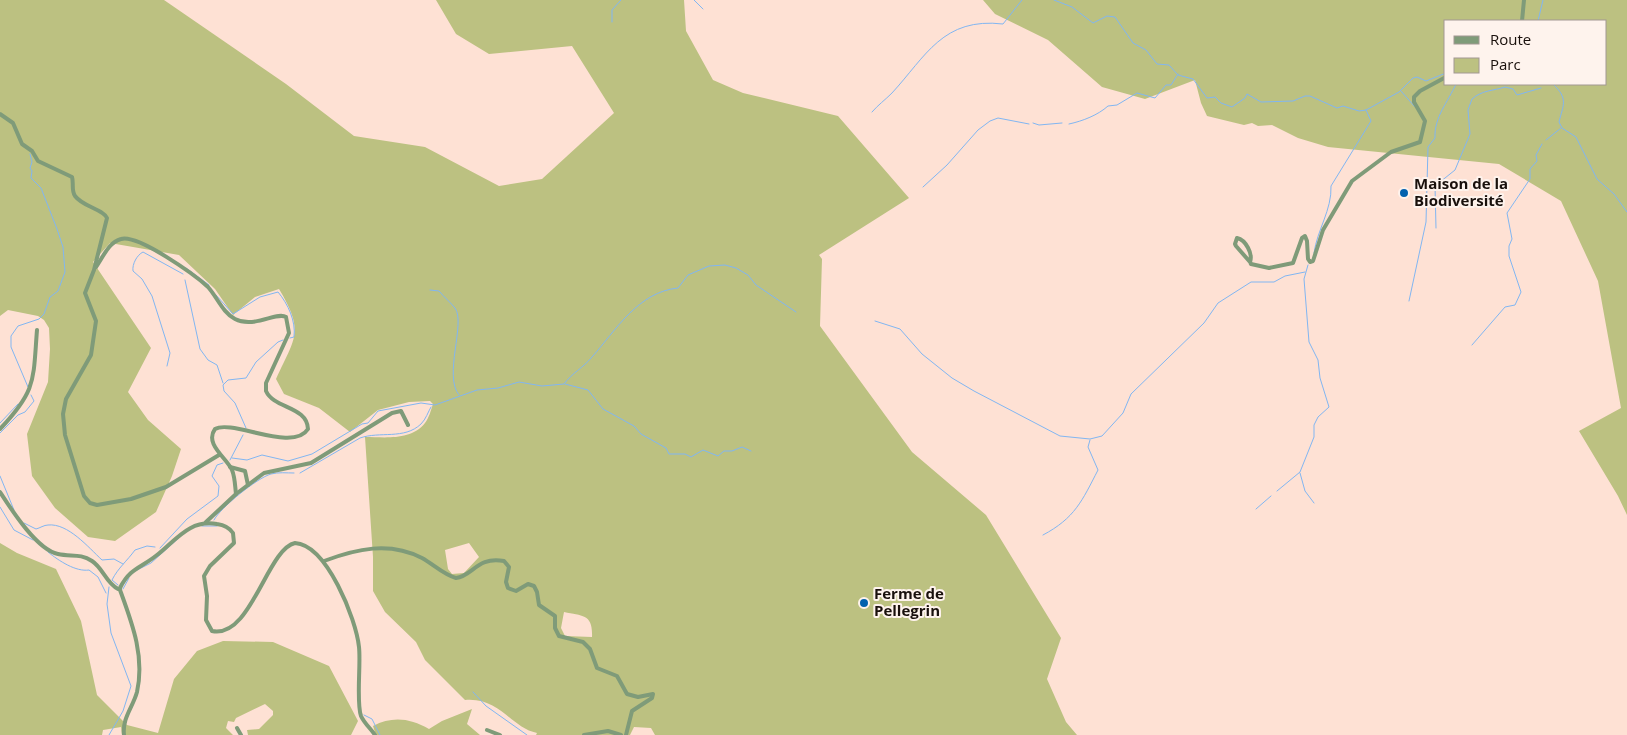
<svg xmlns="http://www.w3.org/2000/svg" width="1627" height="735" viewBox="0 0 1627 735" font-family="'Open Sans',sans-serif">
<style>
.green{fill:#bcc181;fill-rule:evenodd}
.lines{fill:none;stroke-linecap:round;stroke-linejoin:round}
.stream{stroke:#81b6f2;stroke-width:1}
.minor{stroke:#7f9b79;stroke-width:4}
.poi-dot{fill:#0261ae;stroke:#fef3ed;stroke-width:2}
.labels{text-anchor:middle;stroke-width:4;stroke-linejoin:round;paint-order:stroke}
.poi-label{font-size:15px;font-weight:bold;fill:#19100c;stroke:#fef3ed;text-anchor:start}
</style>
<rect width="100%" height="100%" fill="#fee1d4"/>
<g class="green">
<path d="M0,0h164l122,84 68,52 71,11 74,39 43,-7 72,-66 -42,-67 -83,8 -33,-20 -20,-34h248l2,31 27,49 30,13 95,23 71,82 -90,57 3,4 -2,67 92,126 74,63 75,123 -14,41 19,43 11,13h-422l-4,-7 -17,-1 -4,8h-94l1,-2c-26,-5 -37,-36 -72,-33l-40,-40 -9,-18 -31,-30 -12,-21v-34l-8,-120c20,0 46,4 60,-14 4,-5 6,-13 8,-19l-3,-3 -21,1 -31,8 -28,22 -31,-24 -35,-14 -8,-15c19,-42 29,-47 3,-90l-24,8 -22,18 -18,-26 -36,-34 -69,-12 -17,19 58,86 -23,44 20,28 33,29 -9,27 -16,36 -41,29 -27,-4 -33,-29 -23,-32 -5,-42 21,-52 2,-33 -1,-21 -5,-8 -6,-4 -30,-6 -8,6zM469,543l10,14 -15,16 -12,1 -4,-5 -3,-19zM564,612c19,4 29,2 28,25l-27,-1 -4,-8z"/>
<path d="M983,0h644v515l-9,-19 -39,-65 42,-23 -23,-127 -37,-80 -62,-37 -171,-17 -30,-9 -26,-13 -14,1 -6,-3 -8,2 -37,-9 -6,-13 -6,-23 -50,19 -43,-12 -54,-47 -53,-26zM1446,21h160v63h-160z"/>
<path d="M0,543l17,10 39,16 25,52 16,74 30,30 31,8 16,-54 23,-28 26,-10 50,1 56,24 29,55 -7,14h-103l-1,-5 12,-1 14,-14v-4l-8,-7 -29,14 -2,4 -6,-1 -2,7 7,7h-111l-1,-8 -18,3 -1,5h-102z"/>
<path d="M472,709l-5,15 13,11h-104l-3,-9c19,-10 37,-8 56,3l13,-8z"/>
</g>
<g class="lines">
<g class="stream">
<path d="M694,0l9,9"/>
<path d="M1054,0l18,7 21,16 14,-7 8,1 18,26 13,7 11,14 12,1 9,10 15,4 14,19 8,-1 6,6 11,4 13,-9 2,-4 14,8 32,-1 12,-5h5l27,12 6,-2 16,5 7,-1 33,-18 14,-14 4,-1 9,4 20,-8"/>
<path d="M1538,21l5,-21"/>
<path d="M612,22v-12l9,-10"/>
<path d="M1553,84c16,15 10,21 6,38l3,6 14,9 21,42 17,15 13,18"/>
<path d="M1401,91l14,16"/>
<path d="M872,112c6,-7 13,-12 20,-19 34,-37 51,-76 111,-69l19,-24"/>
<path d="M1033,123l6,2 23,-2"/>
<path d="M1069,124c14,-3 29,-9 39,-18l9,-1 20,-12 18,5 11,-13h5l7,-11"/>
<path d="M1546,140l15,-12"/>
<path d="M923,187l24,-22 31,-35 12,-9 8,-3 31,6"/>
<path d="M1436,228l-1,-42 20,-16 15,-36 -2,-24 4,-11c10,-9 21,-8 33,-12l8,2 4,6 24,-7"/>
<path d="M1314,253c3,-23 18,-43 17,-67l40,-65 -5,-11"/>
<path d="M186,268l23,17"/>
<path d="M185,280l15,69 8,11 9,5 6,18"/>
<path d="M430,290l9,1c5,6 12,12 16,17 11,15 -12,68 4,87"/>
<path d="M216,295l17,19 27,-17 18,-5c10,12 18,29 16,45l-4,1"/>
<path d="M1409,301l17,-79 2,-75 7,-9c-1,-21 13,-36 21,-54"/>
<path d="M875,321l25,8 22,25 30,24 22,13 86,45 30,3 12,-3 21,-23 8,-19 73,-71 14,-20 33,-21h23l11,-6 20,-4"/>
<path d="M1472,345l33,-38 10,-2 6,-13 -12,-36v-10l3,-7 -5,-26 23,-34v-10l7,-8 -1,-6 6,-11"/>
<path d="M167,366l3,-13 -18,-57 -10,-17 -9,-8c-1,-7 4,-16 10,-19l40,22"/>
<path d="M565,384l23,6 15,19 31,17 7,8 25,14 3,6h16l6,3 12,-7 15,6 6,-5h8l10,-4 9,4"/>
<path d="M28,387l-17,-40v-11l7,-10 21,-7 5,-5 6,-17 8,-6 7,-19 -2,-25 -6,-18 -16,-41 -10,-10 1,-7 -2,-3 2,-6 -2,-8"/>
<path d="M0,423l18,-19"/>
<path d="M246,428l-11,-25 -11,-12 -1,-6 5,-5 18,-2 10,-16 22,-20 5,-2"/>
<path d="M0,433l18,-18 7,-3 9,-11 -3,-6"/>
<path d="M232,458l15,2 15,-5 26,6 24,-7 50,-30 6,-1 10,-12 43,-8 14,2 42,-15 21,-2 21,-6 23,4 22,-2c8,-11 19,-16 28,-27 24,-27 46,-65 86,-69l10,-13 21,-9 16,-1 11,3 12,7 8,10 40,27"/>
<path d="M230,460l13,-25"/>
<path d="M300,473l60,-35c20,-7 44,2 61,-14 5,-5 7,-12 10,-17"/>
<path d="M1300,473l5,18 9,12"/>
<path d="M0,476l14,34"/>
<path d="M1277,491l23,-19 14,-35v-12l4,-8 11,-10 -9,-29 -2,-18 -9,-18 -5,-63 4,-14"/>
<path d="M0,507l14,23 19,10"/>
<path d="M1256,509l15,-13"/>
<path d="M214,520c6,-12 43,-42 57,-46 7,-2 16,-1 23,-1"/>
<path d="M24,523l12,6c4,-1 8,-4 12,-4 20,-2 40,22 54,35l12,-1 9,5"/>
<path d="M202,526h15"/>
<path d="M1043,535c32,-17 39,-34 55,-65l-10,-23 2,-7"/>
<path d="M160,548l27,-29 31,-23 1,-10 -7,-10 5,-11 6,-2"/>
<path d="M48,552c11,9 28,20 41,18l9,7 8,16"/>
<path d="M137,570l14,-7 30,-27"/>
<path d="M118,585l-6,-5c6,-12 15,-19 23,-30l12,-4 8,1"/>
<path d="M123,589l6,-11"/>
<path d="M473,692l13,14 41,29"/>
<path d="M364,715l8,4 8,16"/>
<path d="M109,735l14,-24 8,-25 -20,-53 -4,-29 2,-17"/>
</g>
<g class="minor">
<path d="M1522,21l2,-21"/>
<path d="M0,114l13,9 9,21 10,7 6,10 34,16c2,6 -1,13 3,19 8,11 28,13 32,22l-13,52 -9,23 11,28 -5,34 -25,44 -3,15 2,21 19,61 6,7 7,2 34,-6 35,-12 53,-32"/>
<path d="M1250,262c3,-8 -4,-22 -13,-24l-2,6 1,2 14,16 1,2 18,4 24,-5 9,-25 3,-2 2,5 1,18 2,3 3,-1 10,-31 29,-49 39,-29 29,-10 5,-21 -11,-19v-5l6,-6 26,-14"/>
<path d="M96,267c7,-10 13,-25 25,-28 17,-5 74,36 87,48 9,10 15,26 27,32 19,10 42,-8 51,-2l3,16 -23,50v8c8,18 41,15 42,38 -15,24 -76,-10 -93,0 -11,15 12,29 17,41 3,7 3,16 4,24"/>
<path d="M0,429c37,-39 33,-49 37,-99"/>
<path d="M230,467l15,4 3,14"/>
<path d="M0,492c11,17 37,58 58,62 13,3 22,-1 34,7 11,7 14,22 26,28"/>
<path d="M206,522l30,-28 28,-21 47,-10 81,-50 9,-2 7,14"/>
<path d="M324,561c32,-12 65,-20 98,-3 11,6 22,17 34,20 17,-2 21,-22 48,-17l5,6 -3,15 2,6 8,3 12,-7 6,2 3,6 2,13 16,11v12l4,8 24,6 7,7 7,19 20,8 10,18 11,3 15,-3 -1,4 -20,13 -6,24"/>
<path d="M120,588c10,-20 21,-20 37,-33 19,-15 33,-36 60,-31 7,1 12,3 16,9l1,10 -24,23 -6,10 3,20 -1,24 6,11c39,8 55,-82 83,-88 32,2 61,76 64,104 2,18 -3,55 2,69 3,7 10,13 14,19"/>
<path d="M120,590c12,33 25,66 17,102 -4,15 -15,26 -13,43"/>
<path d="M237,728l4,7"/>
<path d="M487,730l13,5"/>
<path d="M584,735l24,-4 13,4"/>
</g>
</g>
<g class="poi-dot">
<circle cx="1404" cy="193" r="5"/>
<circle cx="864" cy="603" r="5"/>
</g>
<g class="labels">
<g class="poi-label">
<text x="1414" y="189">Maison de la<tspan x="1414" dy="17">Biodiversité</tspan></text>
<text x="874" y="599">Ferme de<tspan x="874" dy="17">Pellegrin</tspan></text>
</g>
</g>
<rect x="1444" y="20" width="162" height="65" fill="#fef3ed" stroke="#a29893"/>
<rect x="1454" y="36" width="25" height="8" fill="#7f9b79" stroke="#a29893"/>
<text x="1490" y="45" font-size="15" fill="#19100c">Route</text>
<rect x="1454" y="58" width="25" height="15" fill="#bcc181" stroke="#a29893"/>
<text x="1490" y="70" font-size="15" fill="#19100c">Parc</text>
</svg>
